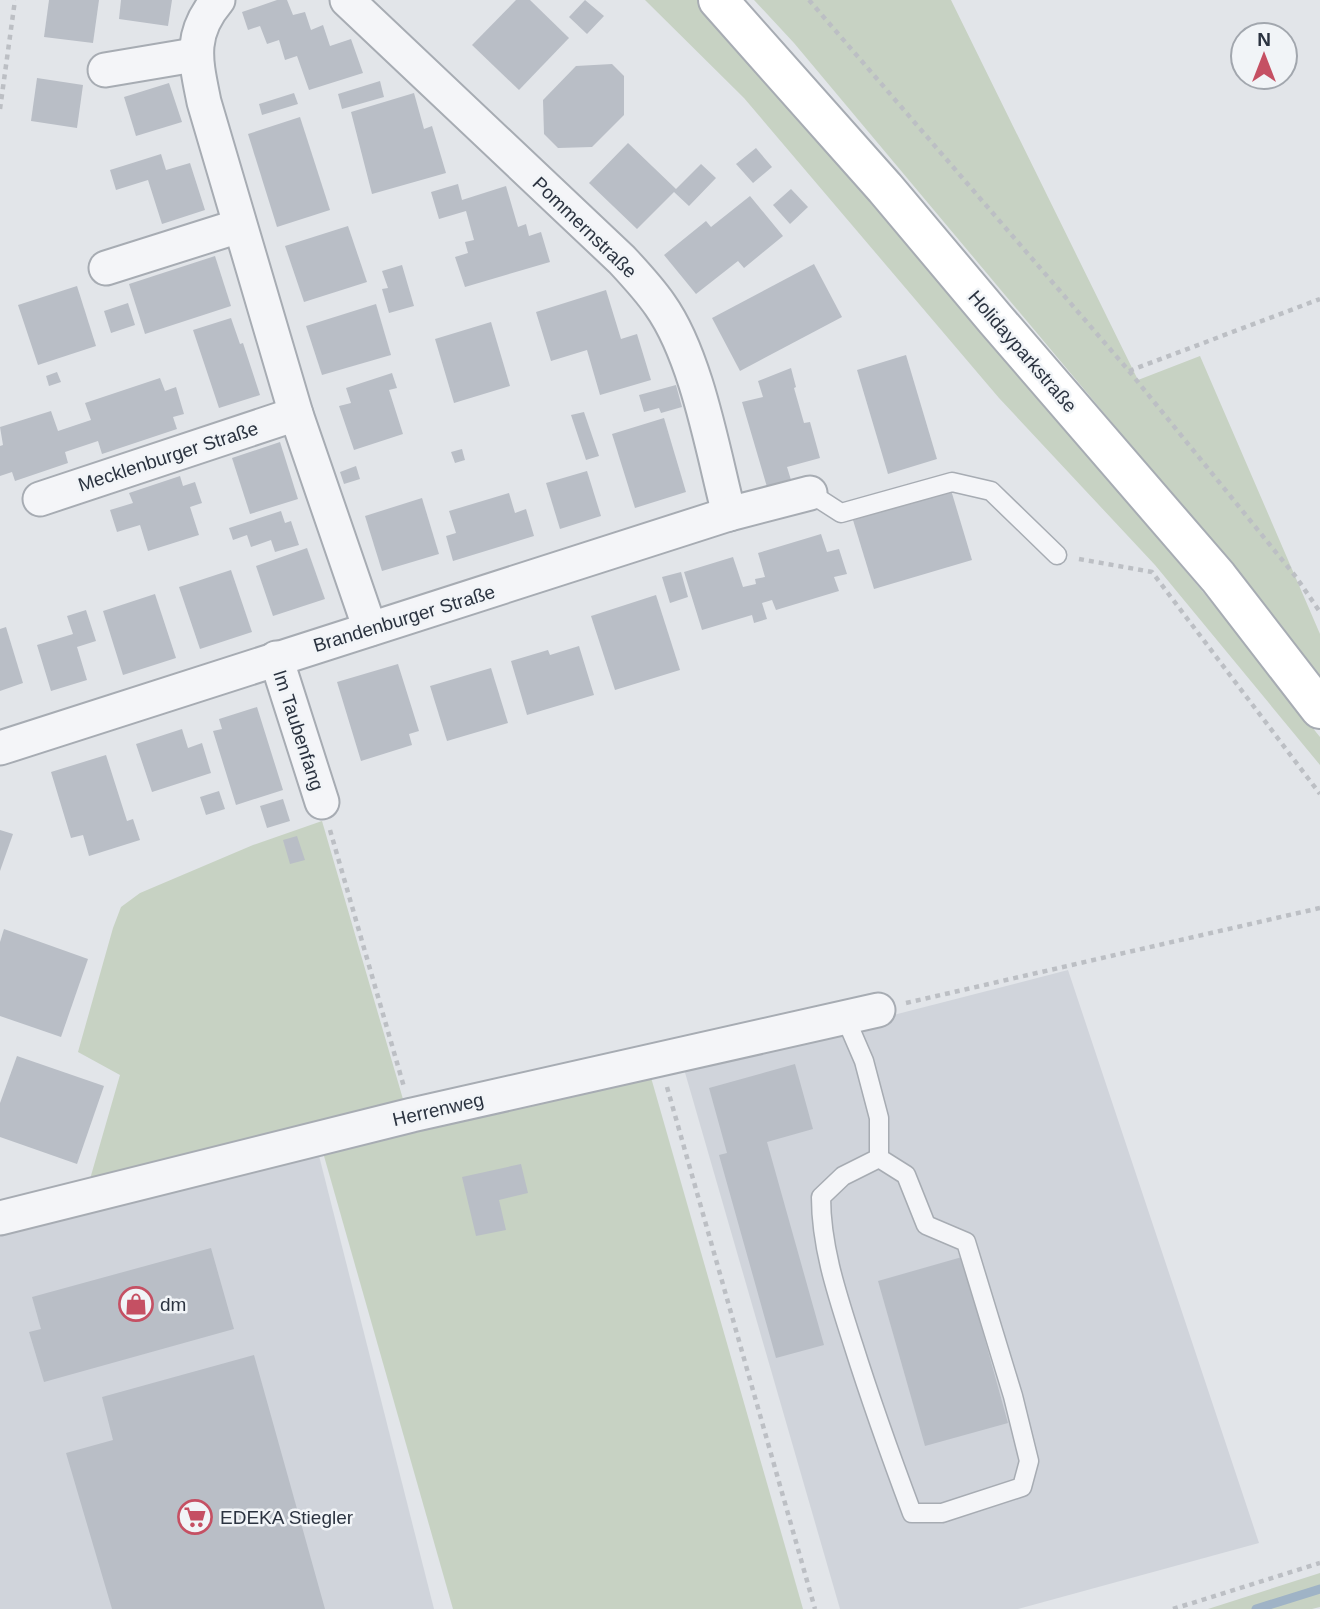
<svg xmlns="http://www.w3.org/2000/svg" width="1320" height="1609" viewBox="0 0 1320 1609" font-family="Arial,sans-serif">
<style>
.built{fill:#d0d4db}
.green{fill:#c7d2c3}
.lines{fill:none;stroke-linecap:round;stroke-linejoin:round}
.stream{stroke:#9fb3c6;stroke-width:9}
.building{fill:#b9bec6}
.service-casing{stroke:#a7acb3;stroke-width:21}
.minor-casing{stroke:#a7acb3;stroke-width:37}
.secondary-casing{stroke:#a7acb3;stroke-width:42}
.path{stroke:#bcbfc4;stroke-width:4.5;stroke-dasharray:5 5;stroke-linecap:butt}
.service{stroke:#f4f5f8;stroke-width:18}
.minor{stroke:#f4f5f8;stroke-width:33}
.secondary{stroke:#fff;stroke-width:38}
.labels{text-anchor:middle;stroke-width:5;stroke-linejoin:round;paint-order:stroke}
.street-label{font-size:19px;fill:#2b3340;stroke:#f1f4f7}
.poi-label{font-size:19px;fill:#2b3340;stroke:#f1f4f7;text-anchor:start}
</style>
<rect width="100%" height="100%" fill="#e2e5e9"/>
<g class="built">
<path d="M1068,970l191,573 -241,66h-178l-156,-540z"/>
<path d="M313,1132l121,477h-434v-405z"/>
</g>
<g class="green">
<path d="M645,0h52l70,73 436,519 117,145v28l-165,-200 -156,-167 -255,-300z"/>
<path d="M754,0h197l187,380 62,-24 120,278v44l-88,-112 -438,-523z"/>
<path d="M322,821l83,285 -317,80 32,-111 -42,-23 35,-124 8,-21 19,-14 113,-48z"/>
<path d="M648,1067l155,542h-350l-131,-460z"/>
<path d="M1320,1573v34l-8,2h-104z"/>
</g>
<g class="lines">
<path class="stream" d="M1256,1609l64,-20"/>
</g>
<g class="building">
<path d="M49,0h50l-6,43 -49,-6z"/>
<path d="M121,0h51l-4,26 -49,-7z"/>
<path d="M277,0h10l6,15 12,-3 6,18 12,-5 7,21 21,-7 12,34 -54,17 -12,-34 -12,4 -6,-20 -12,4 -7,-18 -12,4 -6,-18z"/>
<path d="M516,0h14l39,38 -50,52 -47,-45z"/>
<path d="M585,0l19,16 -17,18 -18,-17z"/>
<path d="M612,64l12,12v39l-32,32 -34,1 -14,-14 -1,-34 33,-34z"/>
<path d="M37,78l46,7 -6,43 -46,-7z"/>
<path d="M380,81l4,16 -42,12 -4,-15z"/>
<path d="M169,83l13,39 -46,14 -12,-39z"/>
<path d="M294,93l4,11 -36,11 -3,-11z"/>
<path d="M414,93l10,36 8,-3 14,47 -74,21 -21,-82z"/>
<path d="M300,117l30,93 -53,17 -29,-93z"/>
<path d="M628,143l48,46 25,-25 15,14 -27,28 -15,-14 -37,37 -48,-46z"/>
<path d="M756,148l16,19 -19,16 -17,-19z"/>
<path d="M161,154l5,16 24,-7 15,47 -43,14 -14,-44 -32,10 -6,-20z"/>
<path d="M458,184l4,16 44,-14 12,41 8,-3 3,12 12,-4 9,30 -85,25 -10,-30 13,-4 -3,-11 9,-2 -8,-29 -27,8 -8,-27z"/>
<path d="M791,189l17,18 -18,17 -17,-19z"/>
<path d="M750,196l33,40 -39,32 -6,-7 -42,33 -32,-39 42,-34 5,6z"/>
<path d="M348,226l19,56 -63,20 -19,-56z"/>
<path d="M215,256l16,50 -86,28 -16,-50z"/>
<path d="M814,264l28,53 -102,54 -28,-53z"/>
<path d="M402,265l12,41 -25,7 -7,-24 6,-1 -6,-17z"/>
<path d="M77,286l19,60 -58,19 -20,-60z"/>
<path d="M606,290l15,49 16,-5 14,46 -51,15 -13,-45 -36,11 -15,-49z"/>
<path d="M128,303l7,22 -24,8 -7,-22z"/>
<path d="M376,304l15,51 -69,20 -16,-49z"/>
<path d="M231,318l9,26 3,-1 17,52 -41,13 -26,-78z"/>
<path d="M491,322l19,64 -56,17 -19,-64z"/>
<path d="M906,355l31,104 -49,15 -31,-104z"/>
<path d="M791,368l5,19 -2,1 10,35 6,-1 10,36 -33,9 4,13 -24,7 -25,-85 21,-5 -5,-16z"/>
<path d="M57,372l4,10 -12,4 -3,-10z"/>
<path d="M392,373l5,15 -8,2 14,44 -49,16 -15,-44 12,-3 -5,-15z"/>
<path d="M160,378l5,13 11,-4 8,27 -11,3 4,12 -75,25 -4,-13 -33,11 3,11 -53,18 -3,-9 -12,4v-30l3,-1 -3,-18 51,-16 7,20 33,-11 -6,-17z"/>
<path d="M676,385l6,22 -21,6 -2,-5 -15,4 -5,-17z"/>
<path d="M584,412l15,44 -13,4 -15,-45z"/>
<path d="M664,418l22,74 -51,16 -23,-74z"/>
<path d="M280,442l18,57 -48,15 -18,-56z"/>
<path d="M462,449l3,11 -10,3 -4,-11z"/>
<path d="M356,466l4,13 -16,5 -4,-12z"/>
<path d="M587,471l14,45 -41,13 -14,-46z"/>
<path d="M180,476l3,10 12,-4 7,21 -12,4 9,28 -51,16 -8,-26 -23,7 -7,-22 23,-7 -4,-10z"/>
<path d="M951,490l21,70 -98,29 -21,-69z"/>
<path d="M509,493l6,20 11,-4 8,27 -81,25 -7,-25 10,-3 -7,-22z"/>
<path d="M422,498l17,56 -57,17 -17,-55z"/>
<path d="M281,511l4,12 6,-2 8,24 -24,7 -4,-12 -20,7 -4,-12 -14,5 -4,-12z"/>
<path d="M821,534l6,18 12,-3 8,25 -13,3 5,14 -63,19 -4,-10 -10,3 5,16 -13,4 -2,-8 -50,15 -18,-58 49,-15 10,30 13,-3 -1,-5 10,-2 -7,-24z"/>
<path d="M307,548l18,51 -52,17 -17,-50z"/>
<path d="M231,570l21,62 -52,17 -21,-62z"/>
<path d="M681,572l7,25 -18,6 -8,-26z"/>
<path d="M155,594l21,64 -53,17 -20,-64z"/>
<path d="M656,595l24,75 -65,20 -24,-74z"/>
<path d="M86,610l10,31 -19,6 10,33 -36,11 -14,-46 36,-11 -6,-18z"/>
<path d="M6,627l17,56 -23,8v-62z"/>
<path d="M579,646l15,49 -67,20 -16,-54 37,-11 2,5z"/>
<path d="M398,664l21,67 -10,3 3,11 -51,16 -24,-79z"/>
<path d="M491,668l17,55 -61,18 -17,-55z"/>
<path d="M257,707l26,83 -47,15 -23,-74 9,-2 -3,-10z"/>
<path d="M182,729l6,19 14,-5 9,30 -59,19 -16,-48z"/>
<path d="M106,755l21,66 6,-2 7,21 -51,16 -6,-21 -12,3 -20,-66z"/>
<path d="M219,791l6,18 -19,6 -6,-18z"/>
<path d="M283,799l7,22 -23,7 -7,-22z"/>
<path d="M0,830l13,4 -13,37z"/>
<path d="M297,836l8,24 -15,4 -7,-24z"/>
<path d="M4,929l84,30 -27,78 -61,-21v-74z"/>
<path d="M17,1056l87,30 -27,78 -77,-27v-34z"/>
<path d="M795,1064l18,65 -46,13 57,203 -48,13 -57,-203 8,-2 -18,-65z"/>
<path d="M521,1164l7,29 -29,7 7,30 -30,6 -14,-59z"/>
<path d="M211,1248l23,81 -190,53 -15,-50 12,-3 -9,-32z"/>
<path d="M962,1257l46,166 -83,23 -47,-165z"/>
<path d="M254,1355l71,254h-213l-46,-156 47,-13 -11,-43z"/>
</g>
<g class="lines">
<g class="service-casing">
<g id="service">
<path d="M810,493l31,20 111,-31 39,9 66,64"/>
<path d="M845,1017l19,44 15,57v40l-36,18 -22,21c0,51 17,100 32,147 18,57 38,113 59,169h30l80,-26 7,-26 -16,-65 -47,-154 -40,-17 -20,-50 -27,-17"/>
</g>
</g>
<g class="minor-casing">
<g id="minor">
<path d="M218,0c-30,35 -22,62 -14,102l92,312 74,215"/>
<path d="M347,0l275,260c13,14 27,29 38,45 37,52 53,147 69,209"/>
<path d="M105,70l89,-15"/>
<path d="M106,268l133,-42"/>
<path d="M40,499l256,-85"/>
<path d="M276,658l46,144"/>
<path d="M0,748l729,-234 81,-21"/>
<path d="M0,1218l412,-103 466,-105"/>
</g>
</g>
<g class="secondary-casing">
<path id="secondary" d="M718,0l167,188 111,132 222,257 102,132"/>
</g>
<g class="path">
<path d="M809,0l320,371 167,206 24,35"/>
<path d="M0,109l15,-109"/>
<path d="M1129,371l191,-72"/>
<path d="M1079,559l73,13 168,222"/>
<path d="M330,830l74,257"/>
<path d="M906,1003l414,-95"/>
<path d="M667,1087l148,522"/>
<path d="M1173,1609l147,-46"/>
</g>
<use href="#service" class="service"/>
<use href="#minor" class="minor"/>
<use href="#secondary" class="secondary"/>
</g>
<defs>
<g id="shop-ring" transform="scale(1.75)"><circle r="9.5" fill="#f1f4f7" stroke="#c55063" stroke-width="1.5"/><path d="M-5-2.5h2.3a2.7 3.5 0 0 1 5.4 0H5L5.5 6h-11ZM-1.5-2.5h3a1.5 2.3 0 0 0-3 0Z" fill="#c55063"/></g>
<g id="supermarket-ring" transform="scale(1.75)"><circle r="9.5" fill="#f1f4f7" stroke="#c55063" stroke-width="1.5"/><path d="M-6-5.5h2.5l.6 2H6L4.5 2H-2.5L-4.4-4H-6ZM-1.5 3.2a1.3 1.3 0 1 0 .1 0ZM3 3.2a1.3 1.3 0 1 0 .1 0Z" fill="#c55063"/></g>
</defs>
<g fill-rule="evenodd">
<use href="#shop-ring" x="136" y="1304"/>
<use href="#supermarket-ring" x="195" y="1517"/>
</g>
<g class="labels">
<g class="street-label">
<text transform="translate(585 227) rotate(44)" y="7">Pommernstraße</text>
<text transform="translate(1023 351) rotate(49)" y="7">Holidayparkstraße</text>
<text transform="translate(168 456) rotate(-18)" y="7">Mecklenburger Straße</text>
<text transform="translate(404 618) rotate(-17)" y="7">Brandenburger Straße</text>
<text transform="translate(299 730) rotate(72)" y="7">Im Taubenfang</text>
<text transform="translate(438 1109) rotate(-13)" y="7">Herrenweg</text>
</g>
<g class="poi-label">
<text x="160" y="1311">dm</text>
<text x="220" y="1524">EDEKA Stiegler</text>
</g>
</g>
<g transform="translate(1264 56)"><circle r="33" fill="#f1f4f7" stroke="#a2a7ae" stroke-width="2"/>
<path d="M0-5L12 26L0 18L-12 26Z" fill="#c55063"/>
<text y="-10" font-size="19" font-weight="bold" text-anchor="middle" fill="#2b3340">N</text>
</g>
</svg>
